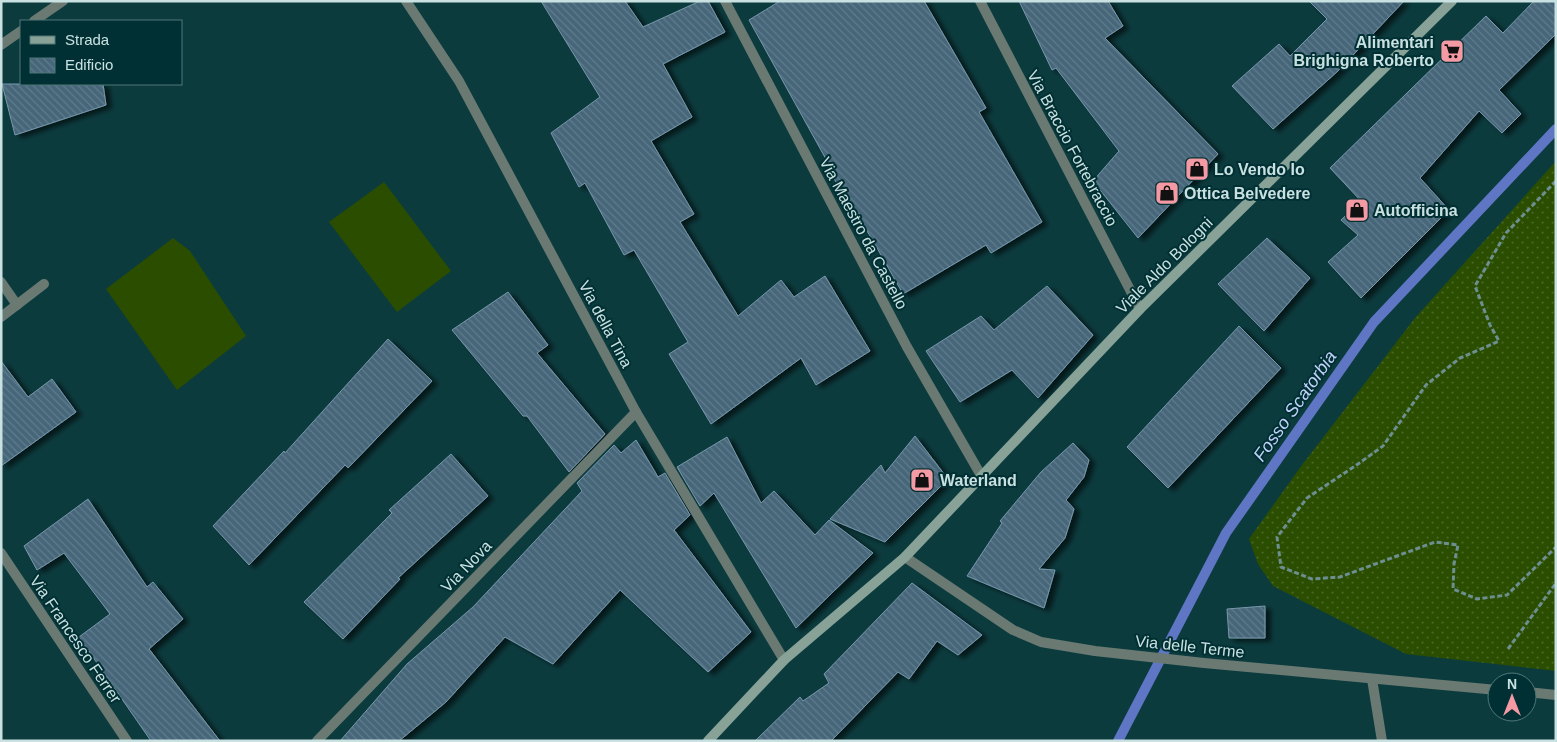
<svg xmlns="http://www.w3.org/2000/svg" width="1557" height="742" viewBox="0 0 1557 742" font-family="Arial,sans-serif">
<style>
.grass{fill:#2a4d00}
.garden{fill:url(#garden-dots)}
.lines{fill:none;stroke-linecap:round;stroke-linejoin:round}
.stream{stroke:#5f76c5;stroke-width:10}
.building{fill:url(#building-back-hatch);stroke:#7798ad;filter:url(#shadow)}
.path{stroke:#6d8f91;stroke-width:3;stroke-dasharray:5 2.5;stroke-linecap:butt}
.service{stroke:#6a7a73;stroke-width:10}
.minor{stroke:#6a7a73;stroke-width:10}
.secondary{stroke:#88a297;stroke-width:10}
.labels{text-anchor:middle;stroke-width:4;stroke-linejoin:round;paint-order:stroke}
.poi-label{font-size:16px;font-weight:bold;fill:#cae1e2;stroke:#003033;text-anchor:start}
.street-label{font-size:16px;fill:#cae1e2;stroke:#003033}
.water-label{font-size:18px;font-style:italic;fill:#c2d2fc;stroke:#003033}
</style>
<defs>
<pattern id="garden-dots" width="8" height="8" patternUnits="userSpaceOnUse" patternTransform="scale(1.25)"><rect width="8" height="8" fill="#2a4d00"/><path d="M2 2h.1M6 6h.1" fill="none" stroke="#486625" stroke-width="1.8" stroke-linecap="round"/></pattern>
<pattern id="building-back-hatch" width="6" height="6" patternUnits="userSpaceOnUse" patternTransform="scale(1.25)"><rect width="6" height="6" fill="#466679"/><path d="M-1 5l2 2M0 0l6 6M5-1l2 2" fill="none" stroke="#5f7c8c"/></pattern>
<filter id="shadow"><feDropShadow dx="5.5" dy="3" stdDeviation="2.5" flood-color="#0009"/></filter>
</defs>
<rect width="100%" height="100%" fill="#0c3b3e"/>
<g class="grass">
<path d="M384,182l67,89 -54,41 -68,-90z"/>
<path d="M173,238l17,13 56,85 -69,54 -71,-101z"/>
</g>
<path class="garden" d="M1556,161v510l-150,-17 -133,-68 -15,-22 -9,-25 53,-74 113,-147z"/>
<g class="lines">
<path class="stream" d="M1118,741l108,-208 148,-211 182,-193"/>
</g>
<g class="building">
<path d="M541,1h84l18,26 57,-26h8l17,31 -62,32 29,53 -41,24 43,73 -14,8 58,94 43,-36 13,17 31,-21 45,75 -54,34 -15,-27 -90,66 -42,-70 19,-12 -54,-92 -10,5 -39,-72 -6,4 -28,-54 49,-36z"/>
<path d="M780,1h144l62,107 -7,4 63,110 -51,31 -5,-8 -83,49 -31,-55 -48,-76 3,-2 -78,-141z"/>
<path d="M1019,1h89l15,25 -18,12 113,116 -80,84 -45,-57 26,-30 -63,-83 -4,2z"/>
<path d="M1309,1h95l-66,70 -65,58 -41,-43 47,-42 11,12 37,-37z"/>
<path d="M1534,1h22v33l-57,56 22,24 -19,19 -23,-22 -59,67 29,32 -88,88 -33,-36 30,-27 -17,-15 20,-19 -31,-33 156,-152 17,17z"/>
<path d="M2,84h101l3,21 -91,30z"/>
<path d="M1267,238l43,40 -46,53 -46,-47z"/>
<path d="M1047,286l46,49 -55,63 -26,-28 -52,32 -34,-51 55,-35 13,14z"/>
<path d="M508,292l40,53 -11,8 68,81 -36,38 -42,-56h-4l-71,-86z"/>
<path d="M1239,326l42,42 -113,120 -41,-41z"/>
<path d="M388,339l44,42 -84,87 -3,-3 -96,100 -36,-39 71,-75 1,2z"/>
<path d="M1,361l27,36 24,-18 24,33 -75,54z"/>
<path d="M915,436l33,43 -63,63 -55,-23 51,-54 4,8z"/>
<path d="M727,437l34,66 13,-12 41,44 14,-15 44,33 -77,75 -82,-135 -14,13 -23,-39z"/>
<path d="M636,440l22,37 7,-4 25,42 -16,15 77,102 -43,40 -88,-82 -67,74 -48,-27 -59,65 -47,39h-59l67,-77 66,-57 109,-116 -5,-8 37,-38 7,8z"/>
<path d="M1073,443l16,17 -5,17 -18,23 8,9 -9,29 -26,31 16,1 -11,38 -77,-32 35,-53 -2,-2 41,-49z"/>
<path d="M451,454l37,42 -90,82 2,1 -57,60 -39,-37 88,-89 -3,-3z"/>
<path d="M88,499l59,88 6,-5 30,37 -34,30 71,92h-69l-72,-104 31,-23 -46,-61 -27,17 -13,-24z"/>
<path d="M912,583l70,52 -24,20 -21,-14 -28,38 -11,-7 -67,69h-76l45,-44 3,4 26,-18 -5,-9z"/>
<path d="M1265,606v32h-36l-2,-29z"/>
</g>
<g class="lines">
<g class="path">
<path d="M1556,181l-50,52 -31,53 15,39 9,16 -39,17 -34,27 -43,61 -25,18 -51,34 -30,39 4,30 31,12 28,-2 95,-35 23,3 -4,19 -1,25 24,10 30,-4 49,-48"/>
<path d="M1508,649l48,-66"/>
</g>
<g class="service">
<path d="M34,21l29,-20"/>
<path d="M1,45l20,-14"/>
<path d="M1,282l16,23"/>
</g>
<g class="minor">
<path d="M406,1l53,80 177,331 148,248"/>
<path d="M725,1l182,346 75,130"/>
<path d="M980,1l160,308"/>
<path d="M1,317l43,-33"/>
<path d="M1,553l126,188"/>
<path d="M905,557l108,73 28,12 54,9 109,12 293,27"/>
<path d="M1372,679l10,62"/>
<path d="M1527,692l29,3"/>
<path d="M317,741l319,-329"/>
</g>
<path class="secondary" d="M708,741l76,-81 121,-103 235,-248 312,-308"/>
</g>
<defs>
<g id="supermarket-square" transform="scale(1.25)"><rect x="-9" y="-9" width="18" height="18" rx="4" fill="#f49aa4" stroke="#003033"/><path d="M-6-5.5h2.5l.6 2H6L4.5 2H-2.5L-4.4-4H-6ZM-1.5 3.2a1.3 1.3 0 1 0 .1 0ZM3 3.2a1.3 1.3 0 1 0 .1 0Z" fill="#111"/></g>
<g id="shop-square" transform="scale(1.25)"><rect x="-9" y="-9" width="18" height="18" rx="4" fill="#f49aa4" stroke="#003033"/><path d="M-5-2.5h2.3a2.7 3.5 0 0 1 5.4 0H5L5.5 6h-11ZM-1.5-2.5h3a1.5 2.3 0 0 0-3 0Z" fill="#111"/></g>
</defs>
<g fill-rule="evenodd">
<use href="#supermarket-square" x="1452" y="51"/>
<use href="#shop-square" x="1197" y="169"/>
<use href="#shop-square" x="1167" y="193"/>
<use href="#shop-square" x="1357" y="210"/>
<use href="#shop-square" x="922" y="480"/>
</g>
<g class="labels">
<g class="poi-label">
<text x="1434" y="48" text-anchor="end">Alimentari<tspan x="1434" dy="18">Brighigna Roberto</tspan></text>
<text x="1214" y="175">Lo Vendo Io</text>
<text x="1184" y="199">Ottica Belvedere</text>
<text x="1374" y="216">Autofficina</text>
<text x="940" y="486">Waterland</text>
</g>
<g class="street-label">
<text transform="translate(1073 148) rotate(62)" y="6">Via Braccio Fortebraccio</text>
<text transform="translate(864 233) rotate(62)" y="6">Via Maestro da Castello</text>
<text transform="translate(1164 265) rotate(-45)" y="6">Viale Aldo Bologni</text>
<text transform="translate(606 324) rotate(62)" y="6">Via della Tina</text>
<text transform="translate(466 566) rotate(-46)" y="6">Via Nova</text>
<text transform="translate(76 639) rotate(56)" y="6">Via Francesco Ferrer</text>
<text transform="translate(1190 646) rotate(6)" y="6">Via delle Terme</text>
</g>
<g class="water-label">
<text transform="translate(1295 406) rotate(-55)" y="6">Fosso Scatorbia</text>
</g>
</g>
<rect width="1557" height="742" fill="none" stroke="#cae1e2" stroke-width="5"/>
<rect x="20" y="20" width="162" height="65" fill="#003033" stroke="#517779"/>
<rect x="30" y="36" width="25" height="8" fill="#88a297" stroke="#517779"/>
<text x="65" y="45" font-size="15" fill="#cae1e2">Strada</text>
<rect x="30" y="58" width="25" height="15" fill="url(#building-back-hatch)" stroke="#517779"/>
<text x="65" y="70" font-size="15" fill="#cae1e2">Edificio</text>
<g transform="translate(1512 697)"><circle r="24" fill="#003033" stroke="#517779"/>
<path d="M0-4L9 19L0 12L-9 19Z" fill="#f49aa4"/>
<text y="-8" font-size="14" font-weight="bold" text-anchor="middle" fill="#cae1e2">N</text>
</g>
</svg>
